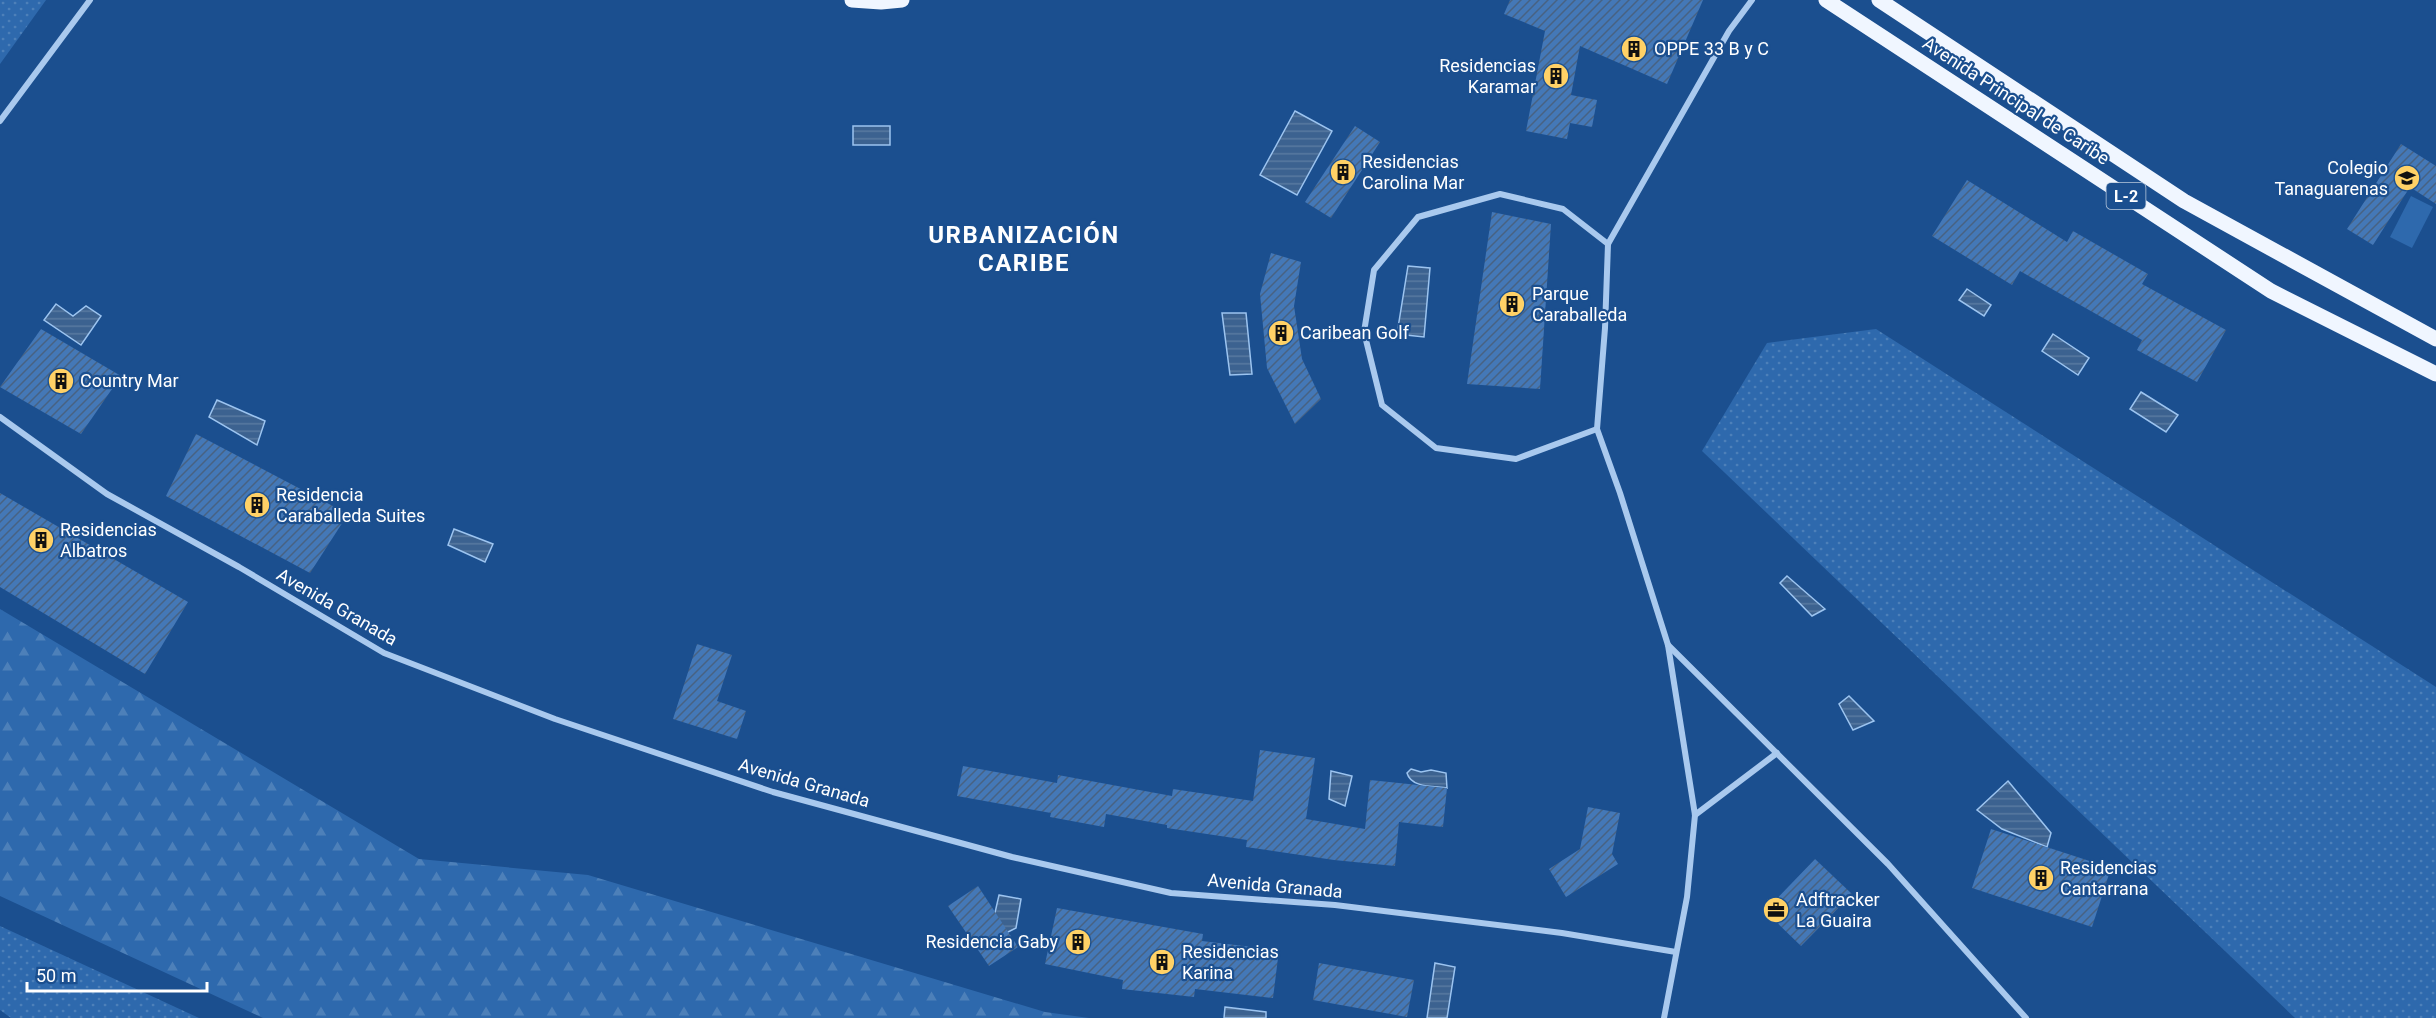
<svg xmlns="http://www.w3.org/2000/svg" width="2436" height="1018" viewBox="0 0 2436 1018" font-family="Roboto,sans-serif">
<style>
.grass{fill:url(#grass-dots)}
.forest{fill:url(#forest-firs)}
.green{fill:#2e69ad}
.water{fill:url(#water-rules);stroke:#9cc4f0;stroke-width:1.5}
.building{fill:url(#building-hatch)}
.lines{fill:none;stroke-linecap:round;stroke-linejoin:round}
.minor{stroke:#a9c9ee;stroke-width:6}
.primary{stroke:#f0f6ff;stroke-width:15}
.labels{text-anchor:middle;stroke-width:4.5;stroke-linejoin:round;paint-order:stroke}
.shield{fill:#1b4f8f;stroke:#bbcadd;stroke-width:1.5}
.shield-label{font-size:16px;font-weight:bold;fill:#fff}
.poi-label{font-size:18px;fill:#fff;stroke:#1b4f8f;text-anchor:start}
.street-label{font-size:18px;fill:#fff;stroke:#1b4f8f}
.district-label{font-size:24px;font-weight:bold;letter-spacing:1.5px;fill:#fff;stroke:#1b4f8f}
</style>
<defs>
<pattern id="grass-dots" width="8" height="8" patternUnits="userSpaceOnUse" patternTransform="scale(1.5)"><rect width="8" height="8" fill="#2e69ad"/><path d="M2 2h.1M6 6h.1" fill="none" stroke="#4d80b9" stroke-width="1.8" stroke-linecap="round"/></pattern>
<pattern id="forest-firs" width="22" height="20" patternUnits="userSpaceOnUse" patternTransform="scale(1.5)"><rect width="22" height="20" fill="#2e69ad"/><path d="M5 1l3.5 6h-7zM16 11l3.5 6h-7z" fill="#4d80b9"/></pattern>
<pattern id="water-rules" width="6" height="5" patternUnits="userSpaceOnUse" patternTransform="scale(1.5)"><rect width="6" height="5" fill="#3c6290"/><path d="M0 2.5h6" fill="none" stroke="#597aa1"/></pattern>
<pattern id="building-hatch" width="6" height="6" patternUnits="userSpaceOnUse" patternTransform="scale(1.5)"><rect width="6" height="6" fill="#4478b7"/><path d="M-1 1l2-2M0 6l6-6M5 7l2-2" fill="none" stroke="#486282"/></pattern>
</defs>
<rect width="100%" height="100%" fill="#1b4f8f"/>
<g class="grass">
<path d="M0,0h46l-46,64z"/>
<path d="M1876,329l560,358v331h-141l-593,-567 65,-108z"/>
<path d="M0,926l199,92h-188l-11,-8z"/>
</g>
<path class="forest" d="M0,609l419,250 169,16 457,137 44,6h-826l-263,-122z"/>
<path class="green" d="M2411,196l22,11 -21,41 -22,-11z"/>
<g class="water">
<path d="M1295,111l37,20 -35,64 -37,-20z"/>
<rect x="853" y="126" width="37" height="19"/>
<path d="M1408,266l22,2 -6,69 -27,-3z"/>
<path d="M1967,289l24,16 -7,11 -25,-16z"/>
<path d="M56,304l17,12 13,-10 15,10 -20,29 -37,-25z"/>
<path d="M1222,313h24l6,61 -22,1z"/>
<path d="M2053,334l36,24 -11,17 -36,-24z"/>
<path d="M2141,392l37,23 -12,17 -36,-23z"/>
<path d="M217,400l48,21 -8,24 -48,-28z"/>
<path d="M454,529l39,15 -8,18 -37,-17z"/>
<path d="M1787,576l38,33 -13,7 -32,-33z"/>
<path d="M1849,696l25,25 -21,9 -14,-26z"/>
<path d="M1411,769l10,3 10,-2 15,3 1,15c-13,-2 -36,0 -40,-15z"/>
<path d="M1331,771l21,5 -7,30 -16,-7z"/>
<path d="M2008,781l43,52 -4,14 -45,-18 -25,-19z"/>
<path d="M999,895l22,4 -5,29 -10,5 -12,-16z"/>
<path d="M1435,963l20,4 -8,51h-20z"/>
<path d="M1225,1007l41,5v6h-42z"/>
</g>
<g class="building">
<path d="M1510,0h193l-36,84 -87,-38 -9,49 26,5 -5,27 -22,-4 -3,16 -41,-8 19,-100 -41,-17z"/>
<path d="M1355,126l25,16 -49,76 -26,-16z"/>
<path d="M2401,144l35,22v38l-26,-17 -37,58 -26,-16z"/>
<path d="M1967,180l100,62 6,-11 75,43 -6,10 84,46 -29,52 -60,-32 5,-10 -122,-69 -8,14 -80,-49z"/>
<path d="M1492,212l59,12 -11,165 -73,-5z"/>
<path d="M1271,253l30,9 -7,44 8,53 19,40 -26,25 -28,-56 -7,-74z"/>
<path d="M41,329l80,47 -40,58 -81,-47z"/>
<path d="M196,434l152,80 -38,59 -144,-77z"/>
<path d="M0,493l188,109 -43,72 -145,-87z"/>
<path d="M697,644l35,11 -15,46 29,10 -9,28 -64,-20z"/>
<path d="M1260,750l55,8 -9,61 59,10 5,-49 77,8 -4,39 -44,-5 -4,44 -61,-6 -88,-13 1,-7 -80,-12v-3l-61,-11 -2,13 -54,-10 1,-4 -94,-17 6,-30 94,17 1,-8 114,21 1,-7 80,12z"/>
<path d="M1588,807l32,6 -8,41 6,10 -52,33 -17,-28 31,-20z"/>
<path d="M1991,829l120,39 -19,59 -120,-39z"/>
<path d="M1815,859l37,35 -51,52 -36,-35z"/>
<path d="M978,886l40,61 -29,19 -41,-60z"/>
<path d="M1057,908l146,26 -1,7 77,9 -6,48 -78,-9 -1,8 -72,-8 1,-9 -78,-16z"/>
<path d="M1319,963l95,17 -7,37 -94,-17z"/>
</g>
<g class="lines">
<g class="minor">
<path d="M0,121l90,-121"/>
<path d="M0,417l107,77 132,73 145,86 171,66 218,73 239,65 159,36 164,12 227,28 114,19"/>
<path d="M1597,429l-81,30 -80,-11 -54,-43 -18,-73 10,-62 44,-53 82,-23 63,15 45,35"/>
<path d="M1668,645l220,219 138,154"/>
<path d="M1695,815l82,-62"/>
<path d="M1664,1018l23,-121 8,-82 -27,-170 -48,-152 -23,-64 8,-101 3,-84 121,-213 23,-31"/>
</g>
<g class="primary">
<path d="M852,0l29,2 21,-2"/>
<path d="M1826,0l445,291 165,83"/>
<path d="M1879,0l305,201 252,138"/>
</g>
</g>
<defs>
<g id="building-disc" transform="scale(1.35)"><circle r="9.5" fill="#ffd166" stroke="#1b4f8f"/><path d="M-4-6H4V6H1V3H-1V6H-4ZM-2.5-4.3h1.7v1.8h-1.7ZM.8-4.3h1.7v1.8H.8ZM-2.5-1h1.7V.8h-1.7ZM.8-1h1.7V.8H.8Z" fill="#111"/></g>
<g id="school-disc" transform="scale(1.35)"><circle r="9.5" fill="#ffd166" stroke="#1b4f8f"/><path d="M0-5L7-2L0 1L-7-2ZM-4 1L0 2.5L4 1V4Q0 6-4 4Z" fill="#111"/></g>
<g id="office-disc" transform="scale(1.35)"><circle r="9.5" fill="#ffd166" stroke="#1b4f8f"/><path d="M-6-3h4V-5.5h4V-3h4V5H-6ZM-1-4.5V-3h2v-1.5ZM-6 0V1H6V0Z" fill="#111"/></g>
</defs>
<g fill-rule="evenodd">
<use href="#building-disc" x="1634" y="49"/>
<use href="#building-disc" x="1556" y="76"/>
<use href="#building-disc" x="1343" y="172"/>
<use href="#school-disc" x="2407" y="178"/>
<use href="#building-disc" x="1512" y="304"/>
<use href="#building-disc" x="1281" y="333"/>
<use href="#building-disc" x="61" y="381"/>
<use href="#building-disc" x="257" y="505"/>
<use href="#building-disc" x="41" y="540"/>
<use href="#building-disc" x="2041" y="878"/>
<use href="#office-disc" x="1776" y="910"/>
<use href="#building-disc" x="1078" y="942"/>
<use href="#building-disc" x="1162" y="962"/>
</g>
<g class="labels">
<rect class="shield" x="2106.5" y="183" width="39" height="26" rx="4.5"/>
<g class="shield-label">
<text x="2126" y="202">L-2</text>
</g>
<g class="poi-label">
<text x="1654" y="55">OPPE 33 B y C</text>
<text x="1536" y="72" text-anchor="end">Residencias<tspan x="1536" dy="21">Karamar</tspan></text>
<text x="1362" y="168">Residencias<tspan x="1362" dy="21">Carolina Mar</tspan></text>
<text x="2388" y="174" text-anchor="end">Colegio<tspan x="2388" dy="21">Tanaguarenas</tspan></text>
<text x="1532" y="300">Parque<tspan x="1532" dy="21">Caraballeda</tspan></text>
<text x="1300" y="339">Caribean Golf</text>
<text x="80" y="387">Country Mar</text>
<text x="276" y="501">Residencia<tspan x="276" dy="21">Caraballeda Suites</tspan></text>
<text x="60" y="536">Residencias<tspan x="60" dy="21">Albatros</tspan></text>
<text x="2060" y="874">Residencias<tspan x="2060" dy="21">Cantarrana</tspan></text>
<text x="1796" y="906">Adftracker<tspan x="1796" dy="21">La Guaira</tspan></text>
<text x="1058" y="948" text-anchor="end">Residencia Gaby</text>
<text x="1182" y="958">Residencias<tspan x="1182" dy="21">Karina</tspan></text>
</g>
<g class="street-label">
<text transform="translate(2016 101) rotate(33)" y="6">Avenida Principal de Caribe</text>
<text transform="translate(337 607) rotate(30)" y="6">Avenida Granada</text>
<text transform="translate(804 783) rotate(16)" y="6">Avenida Granada</text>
<text transform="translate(1275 886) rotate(5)" y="6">Avenida Granada</text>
</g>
<g class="district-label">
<text x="1024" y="243">URBANIZACIÓN<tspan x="1024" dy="28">CARIBE</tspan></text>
</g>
</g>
<path d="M27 982v9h180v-9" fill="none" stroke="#ffffff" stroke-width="3"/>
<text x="36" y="982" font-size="18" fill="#ffffff" stroke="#1b4f8f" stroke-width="4.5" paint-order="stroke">50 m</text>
</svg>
